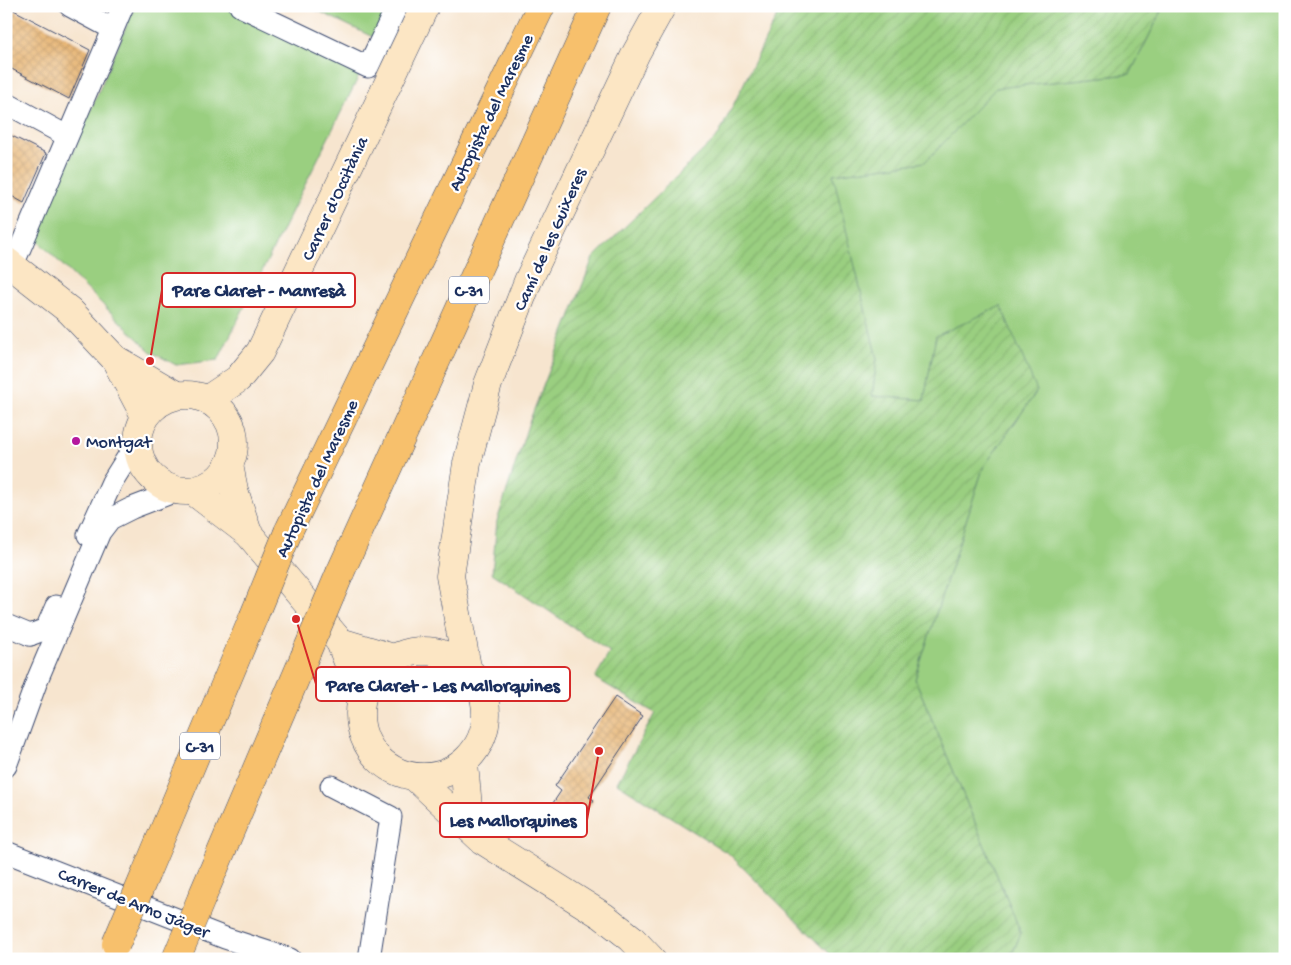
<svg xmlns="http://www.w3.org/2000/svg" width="1291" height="965" viewBox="0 0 1291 965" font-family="'Gochi Hand',sans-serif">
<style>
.green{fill:#9acf80;stroke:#5a7f6f}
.garden{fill:url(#garden-furrows);stroke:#5a7f6f}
.building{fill:url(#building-cross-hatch)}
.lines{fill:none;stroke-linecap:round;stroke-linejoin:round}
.street-casing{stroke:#3c4a6f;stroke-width:23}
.secondary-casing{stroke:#3c4a6f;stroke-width:29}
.highway-casing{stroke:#3c4a6f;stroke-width:29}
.street{stroke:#fff;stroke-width:21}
.secondary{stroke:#fce6c4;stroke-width:28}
.highway{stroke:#f7c06c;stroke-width:28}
.highway-bridge-casing{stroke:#3c4a6f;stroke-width:29;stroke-linecap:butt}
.highway-bridge{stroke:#f7c06c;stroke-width:28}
.poi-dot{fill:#b5179e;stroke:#fff;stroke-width:2}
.labels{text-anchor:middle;stroke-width:4.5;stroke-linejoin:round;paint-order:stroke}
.shield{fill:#fff;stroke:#5f6d8e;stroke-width:1}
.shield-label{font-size:16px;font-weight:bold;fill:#1b2f5e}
.street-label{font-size:18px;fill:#1b2f5e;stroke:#fff}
.poi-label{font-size:18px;fill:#1b2f5e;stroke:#fff;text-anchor:start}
.leader{fill:none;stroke:#d62828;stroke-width:2}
.callout-dot{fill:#d62828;stroke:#fff;stroke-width:2}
.callout{fill:#fff;stroke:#d62828;stroke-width:2}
.callout-label{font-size:19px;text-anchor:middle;font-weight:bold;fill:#1b2f5e}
</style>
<defs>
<pattern id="garden-furrows" width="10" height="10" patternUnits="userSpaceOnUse" patternTransform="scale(1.25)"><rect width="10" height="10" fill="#9acf80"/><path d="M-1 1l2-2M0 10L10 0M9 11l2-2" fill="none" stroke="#84b271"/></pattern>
<pattern id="building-cross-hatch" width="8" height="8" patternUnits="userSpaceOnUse" patternTransform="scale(1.25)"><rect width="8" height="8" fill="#e6b26e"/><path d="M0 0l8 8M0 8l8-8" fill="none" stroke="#c59962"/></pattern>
</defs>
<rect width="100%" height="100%" fill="#fff"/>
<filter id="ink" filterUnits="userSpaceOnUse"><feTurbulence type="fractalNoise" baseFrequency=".02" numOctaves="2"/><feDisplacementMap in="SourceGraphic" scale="10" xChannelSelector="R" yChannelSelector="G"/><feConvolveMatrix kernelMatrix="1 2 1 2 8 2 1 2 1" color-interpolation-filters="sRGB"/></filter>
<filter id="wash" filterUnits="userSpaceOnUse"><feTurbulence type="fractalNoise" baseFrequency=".0096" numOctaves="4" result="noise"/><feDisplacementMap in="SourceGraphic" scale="20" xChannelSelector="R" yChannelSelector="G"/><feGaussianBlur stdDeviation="1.12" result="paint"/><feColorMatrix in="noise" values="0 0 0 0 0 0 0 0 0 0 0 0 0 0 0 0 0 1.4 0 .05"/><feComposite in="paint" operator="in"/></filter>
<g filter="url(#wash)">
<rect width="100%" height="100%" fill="#f7e5cf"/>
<g class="green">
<path d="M135,6h106l124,58 -147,296 -42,5 -26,-14 -114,-112z"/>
<path d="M308,6h88l-17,34z"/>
<path d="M1164,6h121v953h-275l11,-26 -106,-254 68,-211 54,-77 -101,-55 -12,64 -52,-4 5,-37 -45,-185 93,-12 70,-74 135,-14z"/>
</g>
<path class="garden" d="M782,6h382l-34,68 -134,14 -71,74 -92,12 44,185 -5,37 52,4 12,-64 65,-30 36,85 -54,77 -68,211 106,254 -11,26h-175l-106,-105 -112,-71 38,-70 -60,-35 15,-26 -118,-79 5,-52 31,-96 65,-167 125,-122z"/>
<g id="blocks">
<g class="building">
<path d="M6,6l84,44 -21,49 -63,-33z"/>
<path d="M6,133l40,20 -22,50 -18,-10z"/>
<path d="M615,697l28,19 -54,81 5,3 -16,24 -27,-18 10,-15 -6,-5z"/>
</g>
</g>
</g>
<g filter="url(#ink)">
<use href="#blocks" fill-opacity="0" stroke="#3c4a6f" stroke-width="1"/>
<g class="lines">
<g class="street-casing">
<g id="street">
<path d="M70,6l43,23"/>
<path d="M240,6l128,61 29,-61"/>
<path d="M6,103l61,33"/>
<path d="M13,265l110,-259"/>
<path d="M88,535l24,-53 25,-40"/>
<path d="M6,625l24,10"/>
<path d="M30,635l16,-6 10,-23"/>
<path d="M6,766l32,-88 62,-146 10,-13 22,-11 44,-17"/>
<path d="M331,786l60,31 -22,142"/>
<path d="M6,852l219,86 65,21"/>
</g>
</g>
<g class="secondary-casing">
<g id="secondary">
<path d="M6,261l64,50 45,48 30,57"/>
<path d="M115,359l61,36"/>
<circle cx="186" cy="443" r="48"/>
<path d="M208,399l30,-20 22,-27 165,-346"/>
<path d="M229,465l5,25 14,43"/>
<path d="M193,491l55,42 92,109 12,30 14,15"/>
<path d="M340,642l53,16"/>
<circle cx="423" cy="714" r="63"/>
<path d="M467,667l-17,-91 17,-113 21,-79 40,-103 108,-228 26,-47"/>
<path d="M464,764l6,64"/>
<path d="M416,778l66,62 121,76 28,22 20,21"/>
</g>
</g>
<g class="highway-casing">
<g id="highway">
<path d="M288,532l253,-526"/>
<path d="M340,573l257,-567"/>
<path d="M146,873l107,-255"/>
<path d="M202,897l102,-239"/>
</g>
</g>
<use href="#street" class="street"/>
<use href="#secondary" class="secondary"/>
<use href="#highway" class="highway"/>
<g class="highway-bridge-casing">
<g id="highway-bridge">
<path d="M253,618l35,-86"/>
<path d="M304,658l36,-85"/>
<path d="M116,944l30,-71"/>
<path d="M176,959l26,-62"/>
</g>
</g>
<use href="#highway-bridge" class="highway-bridge"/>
</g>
</g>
<circle class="poi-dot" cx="76" cy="441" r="5"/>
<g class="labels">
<g class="shield">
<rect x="449" y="276.5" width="40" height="27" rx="4"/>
<rect x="180" y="732.5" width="40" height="27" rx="4"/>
</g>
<g class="shield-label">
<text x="469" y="296">C-31</text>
<text x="200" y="752">C-31</text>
</g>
<g class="street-label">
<text transform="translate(490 112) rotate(-64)" y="6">Autopista del Maresme</text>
<text transform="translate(334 198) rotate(-65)" y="6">Carrer d'Occitània</text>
<text transform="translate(549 239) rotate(-66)" y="6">Camí de les Guixeres</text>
<text transform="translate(316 478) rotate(-65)" y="6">Autopista del Maresme</text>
<text transform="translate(134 902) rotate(22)" y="6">Carrer de Arno Jäger</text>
</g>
<g class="poi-label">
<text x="86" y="447">Montgat</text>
</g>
</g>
<path class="leader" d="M150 361L162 290M296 619L316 684M599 751L587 820"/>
<g class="callout-dot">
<circle cx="150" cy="361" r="5"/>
<circle cx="296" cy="619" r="5"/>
<circle cx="599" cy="751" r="5"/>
</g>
<g class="callout">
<rect x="162" y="273" width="193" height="34" rx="5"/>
<rect x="316" y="667" width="254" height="34" rx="5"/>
<rect x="440" y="803" width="147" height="34" rx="5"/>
</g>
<g class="callout-label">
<text x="259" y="296">Pare Claret - Manresà</text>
<text x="443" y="691">Pare Claret - Les Mallorquines</text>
<text x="513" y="826">Les Mallorquines</text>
</g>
<rect width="1291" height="965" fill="none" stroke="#fff" stroke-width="25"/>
</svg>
